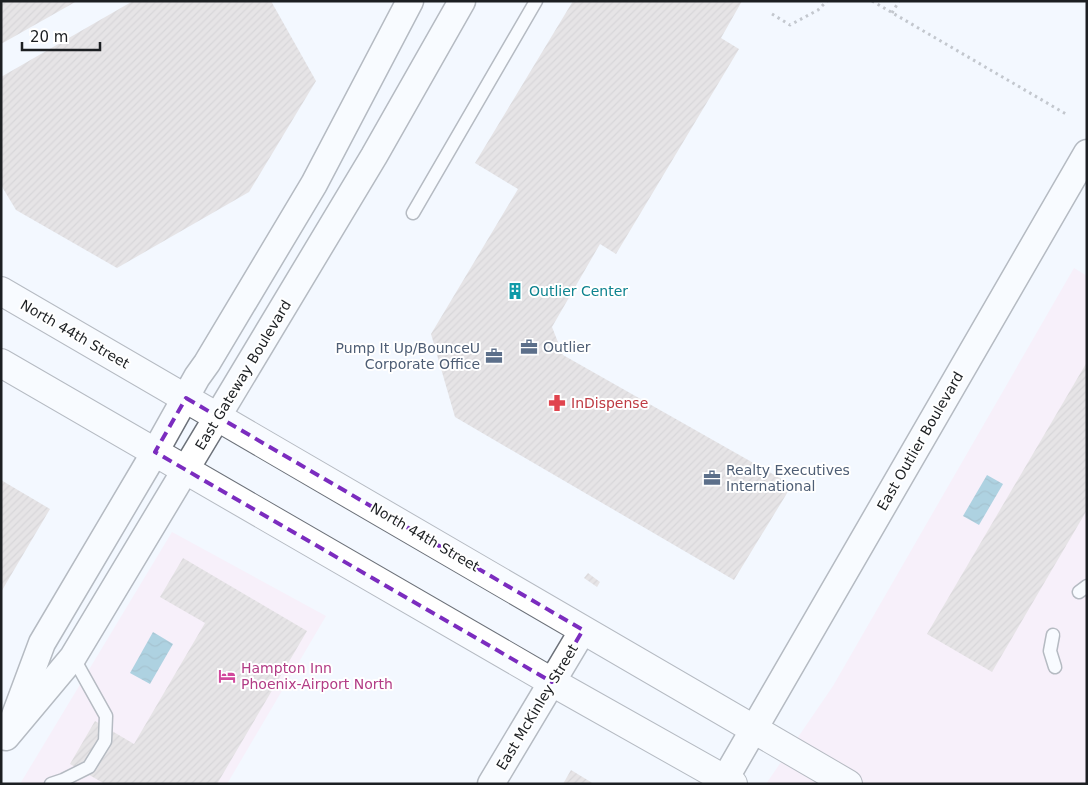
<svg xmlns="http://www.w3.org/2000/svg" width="1088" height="785" viewBox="0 0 1088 785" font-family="'DejaVu Sans',sans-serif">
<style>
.commercial{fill:#fde6f3}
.water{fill:url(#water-waves)}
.building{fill:url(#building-hatch)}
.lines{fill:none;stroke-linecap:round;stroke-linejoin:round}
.service-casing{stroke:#6c7179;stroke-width:15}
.minor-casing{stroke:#6c7179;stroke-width:29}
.primary-casing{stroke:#6c7179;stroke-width:30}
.path{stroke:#898d92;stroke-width:3;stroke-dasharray:2.5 4;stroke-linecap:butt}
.service{stroke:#fff;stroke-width:12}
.minor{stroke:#fff;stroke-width:26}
.primary{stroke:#fff;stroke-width:28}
.marked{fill:none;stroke:#7b2cbf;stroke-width:4;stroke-dasharray:10 6;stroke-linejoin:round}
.labels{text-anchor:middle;stroke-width:4;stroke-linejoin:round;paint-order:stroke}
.culture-label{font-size:14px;fill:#0d838f;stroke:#fff;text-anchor:start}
.street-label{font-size:14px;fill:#1c1f22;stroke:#fff}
.service-label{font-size:14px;fill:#4e5e75;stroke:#fff;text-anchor:start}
.health-label{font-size:14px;fill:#be3a42;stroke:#fff;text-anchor:start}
.hotel-label{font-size:14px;fill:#b23c85;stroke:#fff;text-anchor:start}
</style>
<defs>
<pattern id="water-waves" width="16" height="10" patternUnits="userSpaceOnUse" patternTransform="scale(1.25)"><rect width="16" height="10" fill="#5ba4bd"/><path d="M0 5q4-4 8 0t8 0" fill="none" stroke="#4a8599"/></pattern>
<pattern id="building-hatch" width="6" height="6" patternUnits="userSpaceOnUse" patternTransform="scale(1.25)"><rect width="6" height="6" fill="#d7ccc8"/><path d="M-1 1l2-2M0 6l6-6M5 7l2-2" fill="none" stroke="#b8afac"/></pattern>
</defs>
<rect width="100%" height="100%" fill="#f3f8ff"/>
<g class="commercial">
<path d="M1074,268l13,8v508h-321l67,-98z"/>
<path d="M172,532l154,84 -99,168h-207z"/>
</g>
<g class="water">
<path d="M987,475l16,9 -24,41 -16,-9z"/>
<path d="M153,632l20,12 -23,40 -20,-11z"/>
</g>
<g class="building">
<path d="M1,1h76l-76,43z"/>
<path d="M133,1h138l45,80 -67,111 -132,76 -101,-58 -15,-25v-108z"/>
<path d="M573,1h169l-21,37 18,11 -123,205 -16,-10 -48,83 11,28 229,130 -58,95 -279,-163 -24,-83 87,-145 -43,-26z"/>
<path d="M1087,362v148l-95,162 -65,-38z"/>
<path d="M1,480l49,29 -49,83z"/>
<path d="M183,558l124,73 -90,153h-112l-35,-20 25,-43 39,23 71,-121 -45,-26z"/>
<path d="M588,573l12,9 -3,5 -13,-9z"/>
<path d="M571,770l23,14h-31z"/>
</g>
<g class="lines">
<g class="service-casing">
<g id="service">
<path d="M413,213l123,-212"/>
<path d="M1079,592l8,-6"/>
<path d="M1053,635l-3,16 5,16"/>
<path d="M51,784l12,-4 26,-13 16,-26 1,-25 -33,-59"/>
</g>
</g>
<g class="minor-casing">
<g id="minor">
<path d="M14,718l28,-75 113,-191 42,-75 10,-14 107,-179 96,-183"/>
<path d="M6,737l67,-80 301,-501 88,-155"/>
<path d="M725,779l362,-626"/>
<path d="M491,784l92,-154"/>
</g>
</g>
<g class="primary-casing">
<g id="primary">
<path d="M1,291l847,493"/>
<path d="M1,363l551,319 181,102"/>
</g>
</g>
<g class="path">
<path d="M872,1l194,113"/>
<path d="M892,13l7,-12"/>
<path d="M772,14l18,11 28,-15 9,-9"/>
</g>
<use href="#service" class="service"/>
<use href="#minor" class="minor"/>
<use href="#primary" class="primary"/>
</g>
<path d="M0 0H1088V785H0ZM186,398l397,232 -31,52 -397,-230z" fill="#f3f8ff" fill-opacity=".55" fill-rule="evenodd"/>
<path class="marked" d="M186,398l397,232 -31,52 -397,-230z"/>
<defs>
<g id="building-bare" transform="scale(1.35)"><path d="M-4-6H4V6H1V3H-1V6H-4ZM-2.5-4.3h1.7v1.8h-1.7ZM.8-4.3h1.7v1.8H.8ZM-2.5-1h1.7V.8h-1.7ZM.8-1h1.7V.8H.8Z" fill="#0f9aa8" stroke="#fff" stroke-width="2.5" paint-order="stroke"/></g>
<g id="office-bare" transform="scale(1.35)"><path d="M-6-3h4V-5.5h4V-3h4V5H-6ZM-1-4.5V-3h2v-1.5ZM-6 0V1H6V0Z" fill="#5c6f8a" stroke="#fff" stroke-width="2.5" paint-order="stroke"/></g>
<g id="pharmacy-bare" transform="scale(1.35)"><path d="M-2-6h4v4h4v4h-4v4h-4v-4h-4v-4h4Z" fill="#e0444e" stroke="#fff" stroke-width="2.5" paint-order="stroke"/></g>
<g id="hotel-bare" transform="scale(1.35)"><path d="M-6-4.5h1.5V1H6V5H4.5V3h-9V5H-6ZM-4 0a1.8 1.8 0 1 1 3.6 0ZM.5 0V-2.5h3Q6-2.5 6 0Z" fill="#d1479c" stroke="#fff" stroke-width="2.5" paint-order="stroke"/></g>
</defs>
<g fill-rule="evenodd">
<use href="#building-bare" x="515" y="291"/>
<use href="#office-bare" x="529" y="347"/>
<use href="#office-bare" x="494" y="356"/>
<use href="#pharmacy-bare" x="557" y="403"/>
<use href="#office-bare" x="712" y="478"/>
<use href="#hotel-bare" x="227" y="676"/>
</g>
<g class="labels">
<g class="culture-label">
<text x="529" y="296">Outlier Center</text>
</g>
<g class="street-label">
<text transform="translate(75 334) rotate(30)" y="5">North 44th Street</text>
<text transform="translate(243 375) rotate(-59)" y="5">East Gateway Boulevard</text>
<text transform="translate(920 441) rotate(-60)" y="5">East Outlier Boulevard</text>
<text transform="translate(425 537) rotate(30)" y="5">North 44th Street</text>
<text transform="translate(537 707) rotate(-59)" y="5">East McKinley Street</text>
</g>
<g class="service-label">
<text x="543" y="352">Outlier</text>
<text x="480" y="353" text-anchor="end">Pump It Up/BounceU<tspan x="480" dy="16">Corporate Office</tspan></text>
<text x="726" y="475">Realty Executives<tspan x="726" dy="16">International</tspan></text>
</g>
<g class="health-label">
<text x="571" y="408">InDispense</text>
</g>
<g class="hotel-label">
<text x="241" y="673">Hampton Inn<tspan x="241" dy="16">Phoenix-Airport North</tspan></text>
</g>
</g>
<rect width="1088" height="785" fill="none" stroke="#1c1f22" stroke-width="5"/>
<path d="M22 42v8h78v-8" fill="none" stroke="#1c1f22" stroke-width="2.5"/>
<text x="30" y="42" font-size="15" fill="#1c1f22" stroke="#ffffff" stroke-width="4" paint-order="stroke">20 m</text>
</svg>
